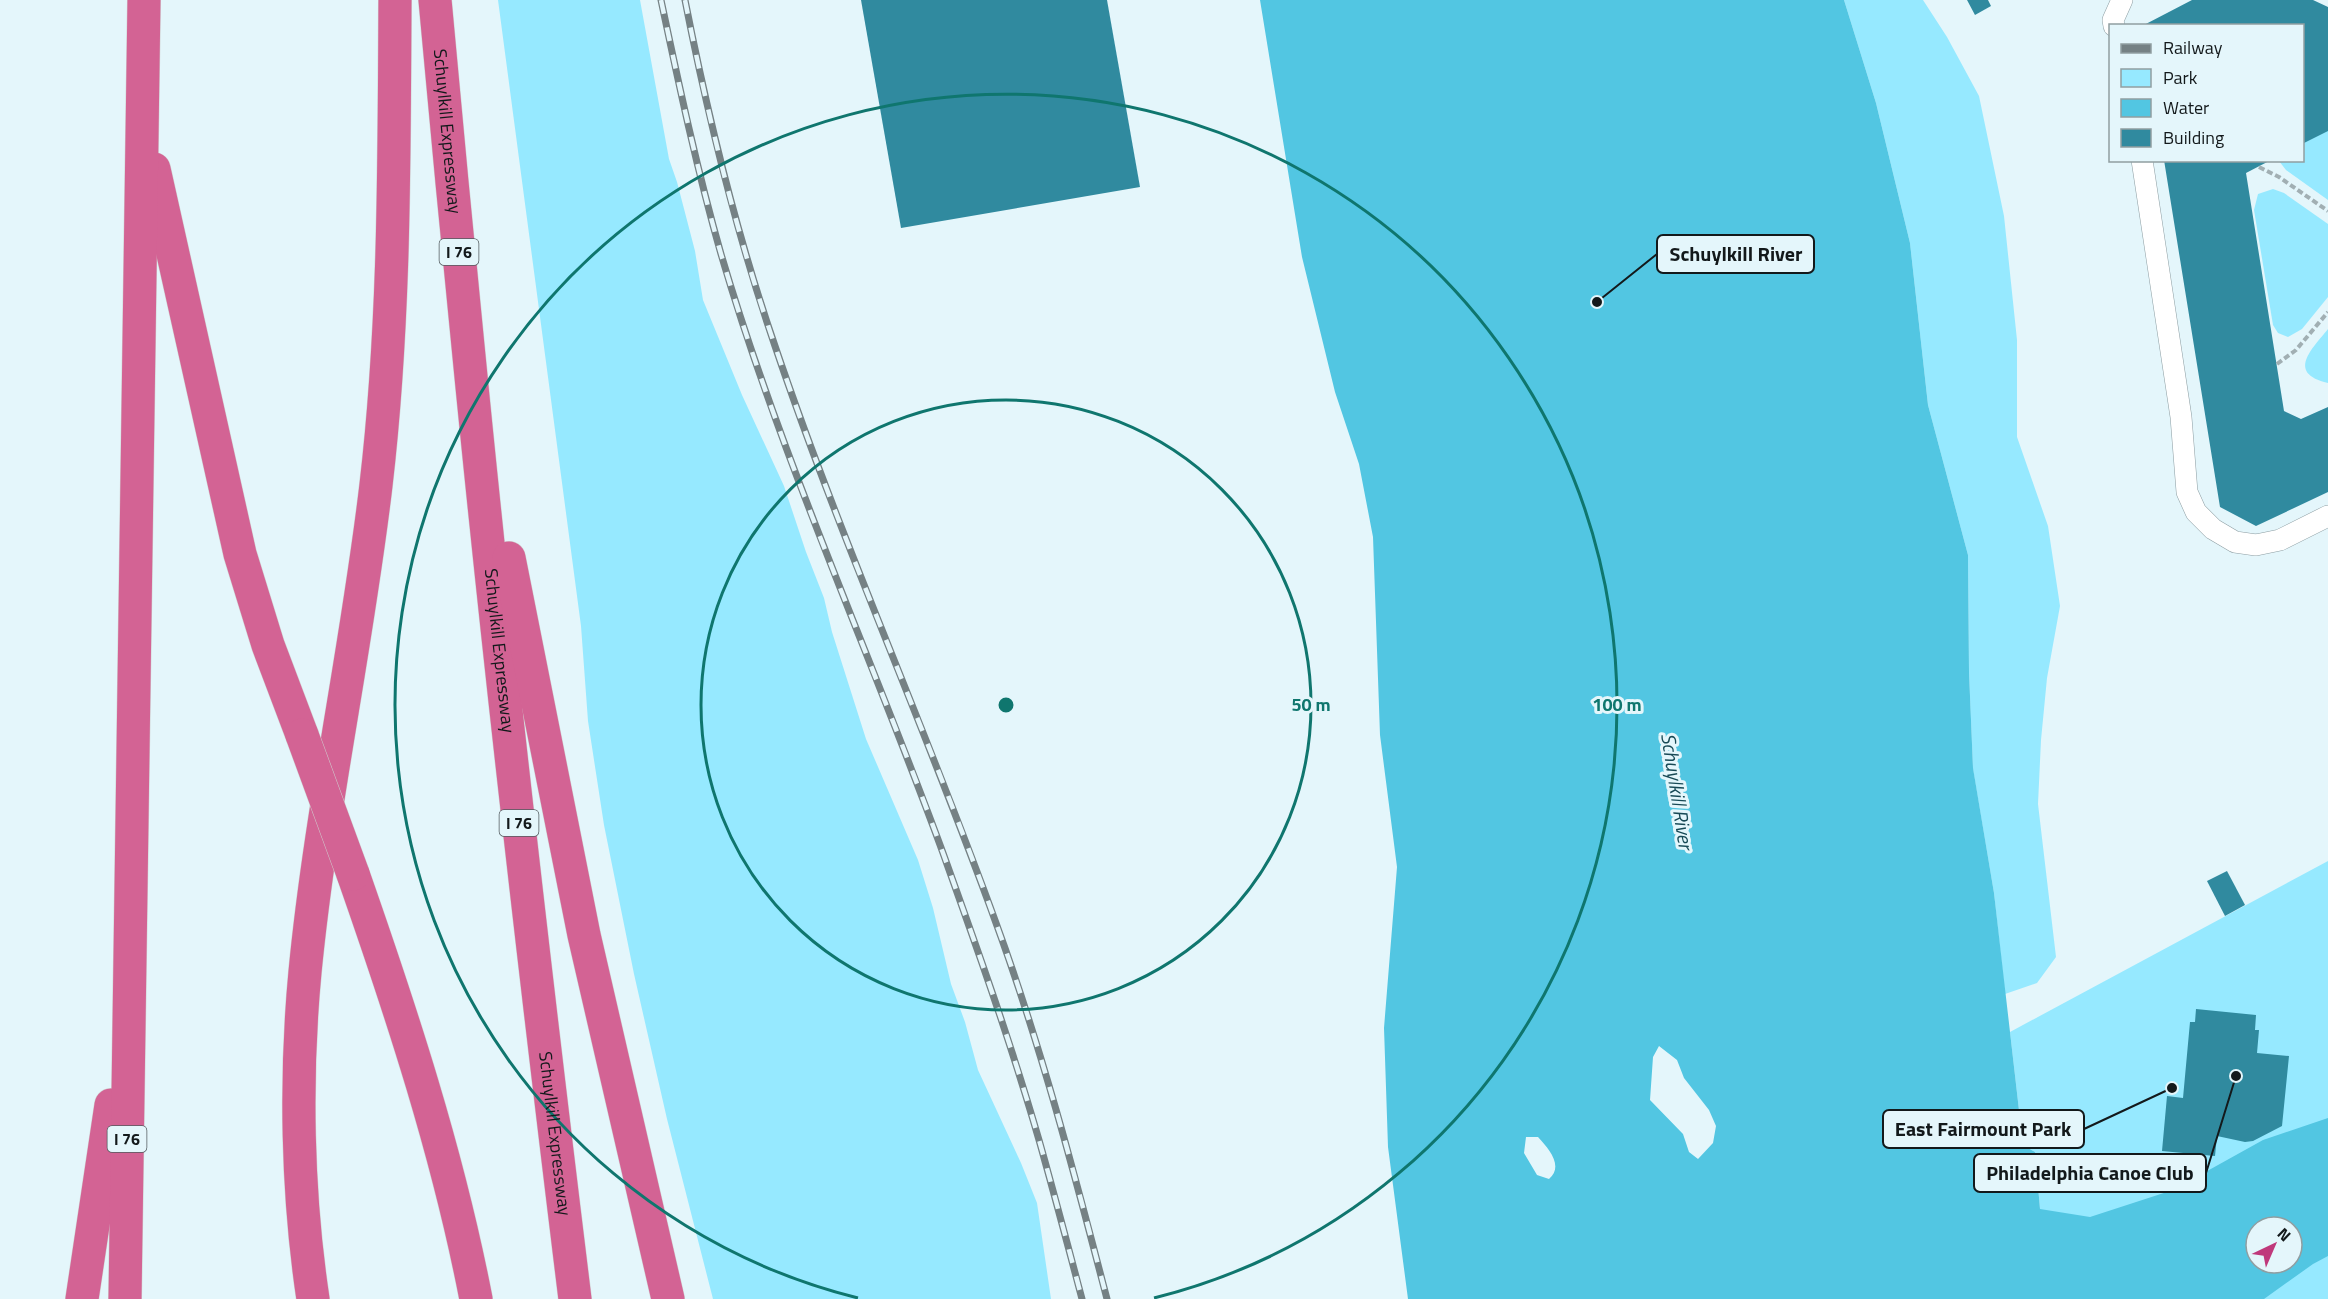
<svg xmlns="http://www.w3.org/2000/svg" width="2328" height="1299" viewBox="0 0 2328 1299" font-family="'Titillium Web',sans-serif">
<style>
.green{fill:#96e9ff;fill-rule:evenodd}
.water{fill:#52c6e2;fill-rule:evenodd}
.building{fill:#308a9f}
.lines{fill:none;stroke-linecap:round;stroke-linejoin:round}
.lane-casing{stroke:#8d9ea3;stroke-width:22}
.highway-casing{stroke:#d0d1d1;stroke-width:34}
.path{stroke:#a1afb3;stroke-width:4;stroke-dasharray:6 3;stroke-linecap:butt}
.lane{stroke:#fff;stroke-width:21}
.highway{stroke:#d36394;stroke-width:33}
.rail-casing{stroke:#758184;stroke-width:7}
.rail{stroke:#e4f6fb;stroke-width:4.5;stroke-dasharray:14;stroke-linecap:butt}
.highway-bridge-casing{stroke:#d0d1d1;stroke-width:34;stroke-linecap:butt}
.highway-bridge{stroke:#d36394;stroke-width:33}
.ring{fill:none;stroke:#0f766e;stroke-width:3}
.labels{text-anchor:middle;stroke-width:6;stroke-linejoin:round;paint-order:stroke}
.shield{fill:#e4f6fb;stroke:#525b5e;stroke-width:1.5}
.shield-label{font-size:16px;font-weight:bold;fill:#13191b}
.street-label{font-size:18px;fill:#13191b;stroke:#e4f6fb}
.water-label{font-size:20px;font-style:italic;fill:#174955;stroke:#e4f6fb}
.centre{fill:#0f766e;stroke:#e4f6fb;stroke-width:3}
.ring-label{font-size:18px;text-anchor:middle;font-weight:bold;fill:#0f766e;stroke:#e4f6fb;stroke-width:6;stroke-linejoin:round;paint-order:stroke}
.leader{fill:none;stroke:#13191b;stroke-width:2}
.callout-dot{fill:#13191b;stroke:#e4f6fb;stroke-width:2}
.callout{fill:#e4f6fb;stroke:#13191b;stroke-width:2}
.callout-label{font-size:20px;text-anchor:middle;font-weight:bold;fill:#13191b}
</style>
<rect width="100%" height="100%" fill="#e4f6fb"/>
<g class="green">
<path d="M498,0h142l29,159 8,23 18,69 8,49 39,95 42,91 22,66 18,46 8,34 34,107 52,121 15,48 18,76 14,38 13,48 43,93 16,40 14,96h-338l-46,-180 -33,-145 -30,-149 -16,-104 -7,-95z"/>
<path d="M1844,0h79l24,37 32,59 25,120 13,124v97l31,89 12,80 -13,72 -6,62 -3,64 18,153 -19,26 -32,11 -11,-101 -21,-124 -4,-97 -1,-117 -40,-150 -18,-162 -34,-140z"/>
<path d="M2328,122v78l-42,-30 -7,-9 23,-1 1,-24z"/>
<path d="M2273,189l11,4 44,31v73l-26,32 -14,8 -10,-4 -5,-8 -19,-115 4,-16z"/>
<path d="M2328,329v54c-42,-10 -16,-34 0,-54z"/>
<path d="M2328,861v438h-270l-18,-90 -5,-57 -12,-7 -13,-113zM2256,1227h36v36h-36z"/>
</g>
<path class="water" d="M1260,0h584l32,103 34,140 18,162 40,150 1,117 4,96 21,125 29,252 12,7 5,57 50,8 83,-27 90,-50 65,-22v138l-15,8 -49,35h-856l-20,-152 -4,-119 13,-161 -17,-132 -7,-198 -14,-73 -24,-72 -33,-135zM1659,1046l18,14 7,18 25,32 7,16 -3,17 -15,16 -9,-7 -6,-18 -33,-34 3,-43zM1526,1137h12c11,12 26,29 11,42l-12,-4 -13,-22zM2256,1227h36v36h-36z"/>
<g class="building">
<path d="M861,0h246l33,187 -239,41z"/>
<path d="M1967,0h21l3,6 -16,9z"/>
<path d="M2192,0h121l15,7v124l-26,13v-118h-160z"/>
<path d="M2164,160h107l-25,13 38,238 17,8 27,-12v85l-72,34 -36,-19z"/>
<path d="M2227,871l18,34 -20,11 -18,-35z"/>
<path d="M2196,1009l60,6 -1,15h4l-2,23 32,3 -7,70 -29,15 -8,1 -28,-6 -2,20 -53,-5 5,-55 16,2 7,-76h5z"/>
</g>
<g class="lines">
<g class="lane-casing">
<g id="lane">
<path d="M2114,26l-1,-6 9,-20"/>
<path d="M2142,160l39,257 6,75 9,20 17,17 22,13 21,3 24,-5 48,-24"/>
</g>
</g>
<g class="highway-casing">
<g id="highway">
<path id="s1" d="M435,0c11,115 21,231 33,346 31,318 68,636 107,953"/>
<path d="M154,169l86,385 28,91 34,90"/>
<path d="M509,558l75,377 84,364"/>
<path d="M353,874c49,140 95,280 123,425"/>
<path d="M82,1299l29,-194"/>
<path d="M125,1299l19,-1299"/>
<path d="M313,1299c-16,-106 -18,-221 -8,-327 16,-164 52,-324 71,-487 19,-162 18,-323 19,-485"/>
</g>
</g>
<g class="path">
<path d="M2259,167l20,10 49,34"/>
<path d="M2277,364l19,-14 32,-38"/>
</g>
<use href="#lane" class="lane"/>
<use href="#highway" class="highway"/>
<g class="rail-casing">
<g id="rail">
<path d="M661,0c18,85 36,170 60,254 60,204 149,399 222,599 34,95 68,190 96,287 15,53 29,106 43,159"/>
<path d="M685,0c23,117 51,233 90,346 66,195 151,383 221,577 45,123 78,249 111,376"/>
</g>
</g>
<use href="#rail" class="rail"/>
<g class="highway-bridge-casing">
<path id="highway-bridge" d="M302,735l51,139"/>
</g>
<use href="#highway-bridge" class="highway-bridge"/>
</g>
<g class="ring">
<circle cx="1006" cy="705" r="305"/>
<path d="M858 1298A611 611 0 1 1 1154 1298"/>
</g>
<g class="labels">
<g class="shield">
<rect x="439.5" y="239" width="39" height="26" rx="4.5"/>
<rect x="499.5" y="810" width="39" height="26" rx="4.5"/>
<rect x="107.5" y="1126" width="39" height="26" rx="4.5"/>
</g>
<g class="shield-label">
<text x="459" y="258">I 76</text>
<text x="519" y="829">I 76</text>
<text x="127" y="1145">I 76</text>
</g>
<g class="street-label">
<text dy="6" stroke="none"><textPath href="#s1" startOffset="132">Schuylkill Expressway</textPath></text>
<text dy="6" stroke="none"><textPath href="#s1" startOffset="654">Schuylkill Expressway</textPath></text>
<text dy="6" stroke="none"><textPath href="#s1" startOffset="1140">Schuylkill Expressway</textPath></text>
</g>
<g class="water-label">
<text transform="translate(1677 791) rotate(81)" y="7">Schuylkill River</text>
</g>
</g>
<circle cx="1006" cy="705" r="9" class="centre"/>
<g class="ring-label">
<text x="1311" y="711">50 m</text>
<text x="1617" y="711">100 m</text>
</g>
<path class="leader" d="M1597 302L1657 254M2172 1088L2084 1129M2236 1076L2206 1173"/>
<g class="callout-dot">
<circle cx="1597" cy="302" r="6"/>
<circle cx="2172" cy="1088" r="6"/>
<circle cx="2236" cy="1076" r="6"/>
</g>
<g class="callout">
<rect x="1657" y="235" width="157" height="38" rx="6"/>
<rect x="1883" y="1110" width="201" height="38" rx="6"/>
<rect x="1974" y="1154" width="232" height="38" rx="6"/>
</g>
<g class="callout-label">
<text x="1736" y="261">Schuylkill River</text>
<text x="1983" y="1136">East Fairmount Park</text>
<text x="2090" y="1180">Philadelphia Canoe Club</text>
</g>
<rect x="2109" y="24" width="195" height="138" fill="#e4f6fb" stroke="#909ea1" stroke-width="1.5"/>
<rect x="2121" y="44" width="30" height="9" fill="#758184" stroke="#909ea1" stroke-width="1.5"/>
<text x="2163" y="54" font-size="18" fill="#13191b">Railway</text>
<rect x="2121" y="69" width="30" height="18" fill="#96e9ff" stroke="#909ea1" stroke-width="1.5"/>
<text x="2163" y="84" font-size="18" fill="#13191b">Park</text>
<rect x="2121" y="99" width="30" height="18" fill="#52c6e2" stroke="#909ea1" stroke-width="1.5"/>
<text x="2163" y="114" font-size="18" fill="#13191b">Water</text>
<rect x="2121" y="129" width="30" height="18" fill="#308a9f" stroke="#909ea1" stroke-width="1.5"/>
<text x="2163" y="144" font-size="18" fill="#13191b">Building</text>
<g transform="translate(2274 1245) rotate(44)"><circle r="28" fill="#e4f6fb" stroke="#909ea1" stroke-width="1.5"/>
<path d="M0-4.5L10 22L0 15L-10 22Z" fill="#bf397b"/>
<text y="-9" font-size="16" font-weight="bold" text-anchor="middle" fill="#13191b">N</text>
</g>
</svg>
